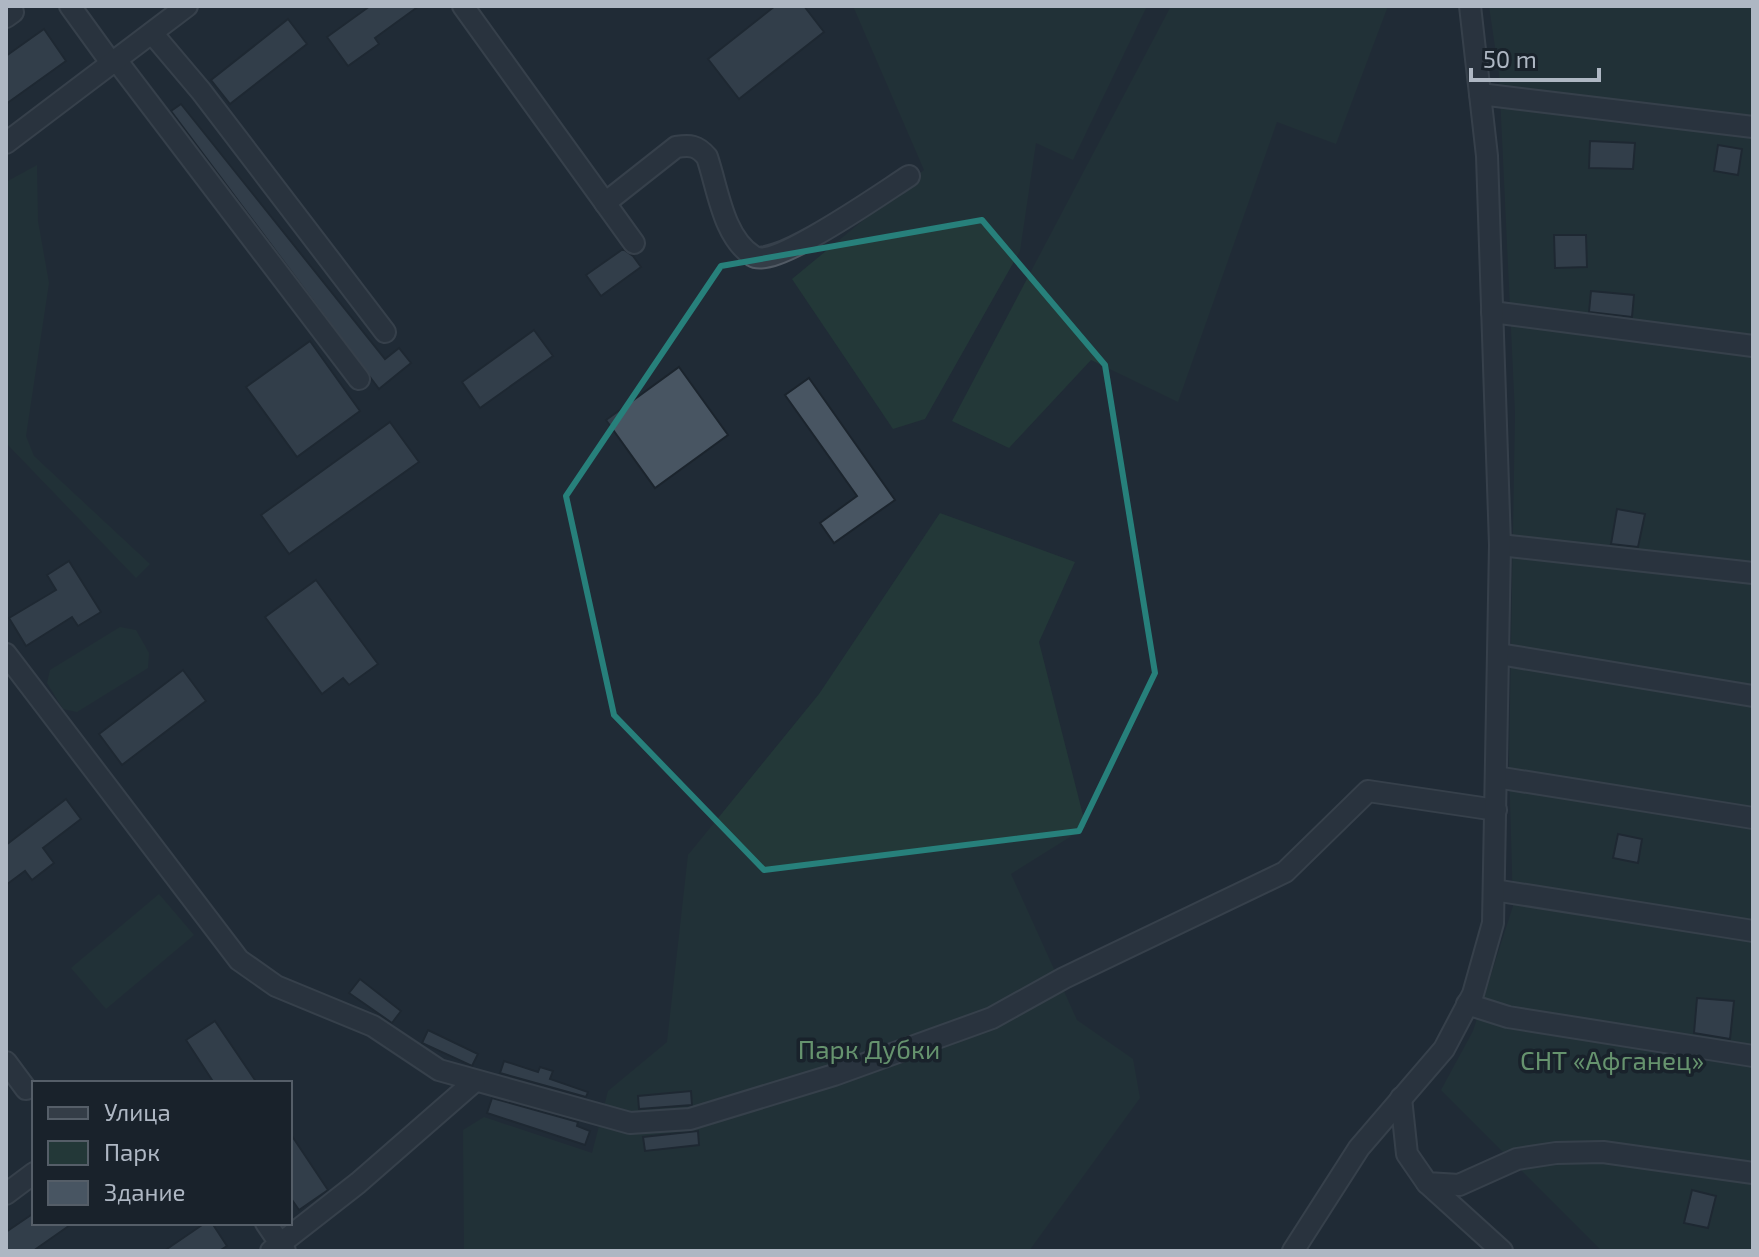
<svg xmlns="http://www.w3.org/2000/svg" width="1759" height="1257" viewBox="0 0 1759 1257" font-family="'Exo 2',sans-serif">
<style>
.green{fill:#233838}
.building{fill:#485562;stroke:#1b242d;stroke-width:2}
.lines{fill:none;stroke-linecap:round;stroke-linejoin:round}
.minor-casing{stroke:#515a64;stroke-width:24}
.minor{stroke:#343d47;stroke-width:20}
.marked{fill:none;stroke:#27807b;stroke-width:6;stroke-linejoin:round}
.labels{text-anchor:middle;stroke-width:7;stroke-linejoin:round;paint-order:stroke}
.park-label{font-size:26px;fill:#66936e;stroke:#19222b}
</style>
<rect width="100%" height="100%" fill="#202b36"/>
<g class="green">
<path d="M853,6h294l-74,154 -37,-17 -16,108 -95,168 -32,10 -101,-150 132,-109z"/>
<path d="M1171,6h217l-52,138 -59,-22 -99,280 -87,-42 -82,88 -57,-27z"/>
<path d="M1489,6h264v1245h-151l-161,-161 32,-59 40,-125 -4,-142 6,-350 -16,-340z"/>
<path d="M37,165l1,56 11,62 -23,153 8,20 116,108 -14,14 -130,-135v-261z"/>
<path d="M940,513l135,49 -36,80 47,185 -75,47 66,146 56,39 7,39 -111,153h-565l-1,-121 21,-13 108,36 16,-62 59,-49 21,-187 131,-161z"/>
<path d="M120,627l16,3 13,23 -1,15 -71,44 -14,-3 -16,-26 3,-13z"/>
<path d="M159,894l35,41 -88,74 -35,-41z"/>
</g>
<g class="building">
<path d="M370,6h49l-44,32 4,6 -31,22 -21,-29z"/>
<path d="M775,6h29l20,26 -85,67 -31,-40z"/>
<path d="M288,19l19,25 -77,60 -19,-24z"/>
<path d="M44,29l22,32 -60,43v-48z"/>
<path d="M181,104l204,255 14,-11 12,15 -32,26 -208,-278z"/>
<path d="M1590,141l45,2 -2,26 -44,-1z"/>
<path d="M1718,145l24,4 -4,26 -24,-4z"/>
<path d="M1554,235h32l1,32 -32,1z"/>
<path d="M623,249l10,7 8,11 -40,29 -15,-21z"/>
<path d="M1591,291l43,4 -2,22 -43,-5z"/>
<path d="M534,330l19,26 -73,52 -18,-26z"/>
<path d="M310,341l50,70 -63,46 -51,-70z"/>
<path d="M679,367l49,68 -73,53 -49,-68z"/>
<path d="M809,378l86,122 -61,43 -14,-20 37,-27 -72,-101z"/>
<path d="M390,422l29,40 -130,92 -28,-39z"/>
<path d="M1617,509l28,5 -7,33 -27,-3z"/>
<path d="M69,561l32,51 -23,14 -6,-9 -46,29 -17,-28 47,-28 -9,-15z"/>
<path d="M316,580l62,84 -29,21 -6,-7 -21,16 -57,-77z"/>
<path d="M183,670l23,31 -84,64 -23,-31z"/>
<path d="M66,799l15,20 -38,29 11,15 -22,17 -7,-9 -19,14v-40z"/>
<path d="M1618,834l24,5 -4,24 -25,-5z"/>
<path d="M360,979l41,32 -9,12 -43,-30z"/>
<path d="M1697,998l37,3 -4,38 -36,-6z"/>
<path d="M215,1021l42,62h-43l-28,-43z"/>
<path d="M428,1030l50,24 -6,12 -50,-23z"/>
<path d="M504,1061l34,11 2,-5 13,4 -3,8 38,13 -2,5 -86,-24z"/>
<path d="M691,1091l1,14 -53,4 -1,-13z"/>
<path d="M492,1098l86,24 -1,4 13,5 -5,14 -98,-32z"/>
<path d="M698,1131l1,14 -54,6 -2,-14z"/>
<path d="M290,1133l38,57 -29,20 -9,-13z"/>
<path d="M1692,1190l24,6 -8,32 -24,-5z"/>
<path d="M34,1213v10h39l-40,28h-27v-19z"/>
<path d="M205,1223h7l15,23 -8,5h-55z"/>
</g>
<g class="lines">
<g class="minor-casing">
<g id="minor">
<path d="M70,6l42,58"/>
<path d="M463,6l171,237"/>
<path d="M6,17l7,-5"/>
<path d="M152,33l49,58 184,241"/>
<path d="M117,61l242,318"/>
<path d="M1480,94l273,33"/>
<path d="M6,143l181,-137"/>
<path d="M605,203l71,-56c14,-2 21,-2 31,10 11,32 16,80 46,99 21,14 132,-65 156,-80"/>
<path d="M1492,312l261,34"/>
<path d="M1500,545l253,28"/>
<path d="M6,654l233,306 37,26 97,40 66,44 191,53 60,-4 144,-44 158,-57 72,-40 221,-106 83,-81 128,19"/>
<path d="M1499,654l254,42"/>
<path d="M1496,777l257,41"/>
<path d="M1494,890l259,41"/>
<path d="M1467,1004l41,13 245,39"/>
<path d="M6,1062l20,27"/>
<path d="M1401,1098l6,56 20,29 32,2 58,-26 39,-6 47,-1 150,21"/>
<path d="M1427,1183l75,68"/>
<path d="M6,1194l28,-21"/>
<path d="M266,1223l19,28"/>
<path d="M271,1251l87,-68 117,-102"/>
<path d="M1293,1251l66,-103 85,-99 29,-55 20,-71 7,-378 -13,-389 -17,-150"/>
</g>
</g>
<use href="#minor" class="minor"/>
</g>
<path d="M0 0H1759V1257H0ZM982,220l123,145 50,308 -76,158 -315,39 -150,-155 -48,-219 155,-230z" fill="#202b36" fill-opacity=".55" fill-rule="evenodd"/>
<path class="marked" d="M982,220l123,145 50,308 -76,158 -315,39 -150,-155 -48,-219 155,-230z"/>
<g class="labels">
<g class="park-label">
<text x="869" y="1059">Парк Дубки</text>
<text x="1612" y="1070">СНТ «Афганец»</text>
</g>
</g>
<rect width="1759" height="1257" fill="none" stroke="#aeb7c3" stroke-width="16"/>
<rect x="32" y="1081" width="260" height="144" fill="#19222b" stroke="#555e68" stroke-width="2"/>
<rect x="48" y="1107" width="40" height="12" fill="#343d47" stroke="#555e68" stroke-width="2"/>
<text x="104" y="1121" font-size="24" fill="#aeb7c3">Улица</text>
<rect x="48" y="1141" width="40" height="24" fill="#233838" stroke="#555e68" stroke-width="2"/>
<text x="104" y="1161" font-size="24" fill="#aeb7c3">Парк</text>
<rect x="48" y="1181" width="40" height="24" fill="#485562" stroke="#555e68" stroke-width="2"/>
<text x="104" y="1201" font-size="24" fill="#aeb7c3">Здание</text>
<path d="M1471 68v12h128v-12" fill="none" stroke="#aeb7c3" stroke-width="4"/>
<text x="1483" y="68" font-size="24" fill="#aeb7c3" stroke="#19222b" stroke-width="6" paint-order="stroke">50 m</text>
</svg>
